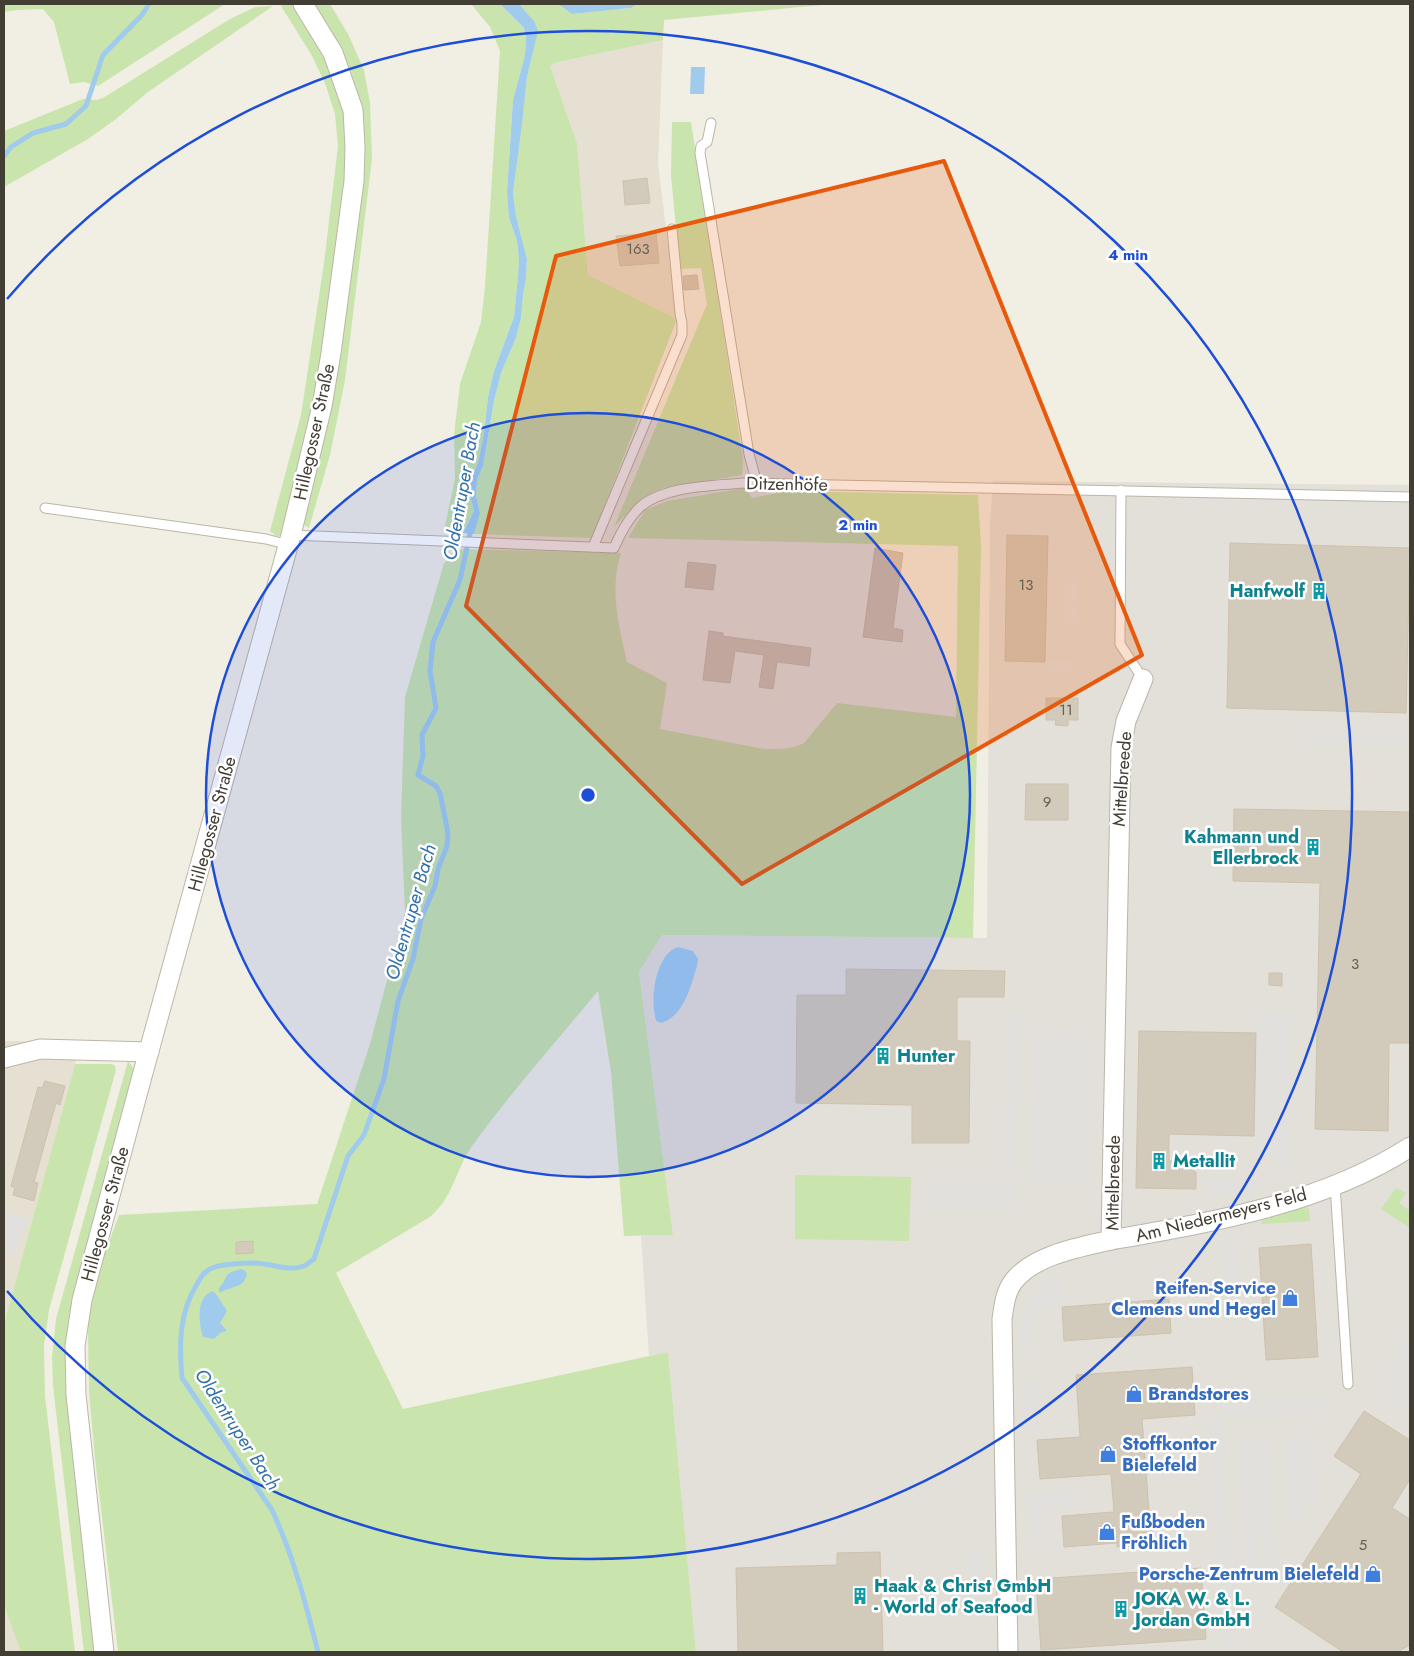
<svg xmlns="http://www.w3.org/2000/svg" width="1414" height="1656" viewBox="0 0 1414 1656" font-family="Jost,sans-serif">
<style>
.residential{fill:#e5e0d2}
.industrial{fill:#e3dfd9;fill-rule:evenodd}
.green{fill:#c9e5ad}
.parking{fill:#e2e0dc}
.water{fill:#a1cbed}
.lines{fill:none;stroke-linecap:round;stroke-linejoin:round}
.stream{stroke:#a1cbed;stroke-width:5}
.building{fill:#d2caba;stroke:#cdc2ad}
.lane-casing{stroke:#bcb6a7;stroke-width:11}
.street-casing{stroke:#bcb6a7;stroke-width:21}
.lane{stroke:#fff;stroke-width:9}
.street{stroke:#fff;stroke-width:19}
.marked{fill:#e8590c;fill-opacity:0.2;stroke:#e8590c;stroke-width:4;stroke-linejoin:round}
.ring{fill:none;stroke:#1d4ed8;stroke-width:2.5}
.labels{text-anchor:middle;stroke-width:5;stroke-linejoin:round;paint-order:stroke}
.number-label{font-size:15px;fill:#676156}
.street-label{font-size:18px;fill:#433e34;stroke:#fff}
.culture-label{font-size:18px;font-weight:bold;fill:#0d838f;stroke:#fff;text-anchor:start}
.shop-label{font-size:18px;font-weight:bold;fill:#366cbe;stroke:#fff;text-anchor:start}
.water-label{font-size:19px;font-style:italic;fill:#3272aa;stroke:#fff}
.centre{fill:#1d4ed8;stroke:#fff;stroke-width:2.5}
.ring-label{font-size:15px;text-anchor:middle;font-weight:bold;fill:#1d4ed8;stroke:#fff;stroke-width:5;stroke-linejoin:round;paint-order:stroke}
</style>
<rect width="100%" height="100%" fill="#f1eee4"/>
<g class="residential">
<path d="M663,40l-5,123 19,156 -89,-44 -11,-132 -27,-77 4,-3z"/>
<path d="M4,1041l77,1 -77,282z"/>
<path d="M4,1606l17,46h-17z"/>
</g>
<path class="industrial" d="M993,481l417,4v1167h-714l-28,-300 -19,4 -8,-120 32,-1 -34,-263 23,-37 325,3 3,-415zM667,954l30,12 -15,39 -16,16 -5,2 -5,-2 -2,-6v-21l2,-17 4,-12z"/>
<g class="green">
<path d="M4,4h221l-127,82 -14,-4 -14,2 -16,-62 -11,-13 -26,1 -13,2z"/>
<path d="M284,4h9c23,33 43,67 51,108 10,47 -2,96 -8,143 -9,63 -15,128 -30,190 -7,31 -16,61 -25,91h-5l-6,-5 31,-116 23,-152 14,-117 -3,-32 -10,-31 -14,-29 -30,-48z"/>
<path d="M312,4h18l18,30 16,36 6,33 2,56 -27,221 -15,75 -21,73 -5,-3 -1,-8 57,-409 -12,-41 -18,-36z"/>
<path d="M471,4h29l24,24 2,9 -1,18 -12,45 -6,92 2,26 8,23 2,18 -1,17 -4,41 -20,54 -6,26 -4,37 -6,29 -7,16 -1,16 4,16 -11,22 -19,-2 11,-53 -1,-43 6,-51 21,-62 4,-35 15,-236 -10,-24z"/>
<path d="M519,4h39l14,10 59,-6 6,-4h195l-168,16 -1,20 -109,23 -4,3 27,77 11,132 89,44 -85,219 -118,-4 6,-21 -4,-18 1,-15 6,-14 11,-65 7,-28 15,-35 5,-20 2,-23 3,-17 1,-19 -11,-43 -3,-23 9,-68 5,-48 5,-20 2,-36z"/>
<path d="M273,6l-125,86 -32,27 -28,20 -84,48v-56l79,-32 13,1 7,-2 127,-79 25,-12z"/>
<path d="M672,122h19l52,337 -1,16 -79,13 -22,11 -27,28 93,-223 -6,-36 -21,1 -9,-93z"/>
<path d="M745,488l7,10 36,-7 190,4 3,52 -8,391 -311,-3 -23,37 34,263 -49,1 -13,-164 -13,-81c-42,51 -87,101 -126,155 -17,24 -17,49 -42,71l-94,56 67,136 265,-57 28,300h-578l-23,-194 -6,-65 -1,-62 1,-35 30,-81 198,-11 53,-160 35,-131 -4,-97 4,-119 39,-134 18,-14 159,4c-12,38 -2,72 6,109l40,21 -7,46 104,20c13,0 28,1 40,-6l33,-40 119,14 2,-171 -330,-8 17,-28 22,-9z"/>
<path d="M128,1061l7,9 -1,4 -56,203 -6,25 -6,47 30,303h-12l-31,-266 -1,-29 4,-38z"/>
<path d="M75,1064h37l3,2 1,4 -67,240 -5,35 1,51 30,256h-54l-17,-46v-282z"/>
<path d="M795,1175l116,2 -2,64 -114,-2z"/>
<path d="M1396,1188l10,5 -7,10 11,8v17l-29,-19z"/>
<path d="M1304,1206l5,3 1,12 -49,3 2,-7z"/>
</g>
<g class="parking">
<path d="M1066,580h12l-1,21h-4v3h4v19h-12z"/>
<path d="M1048,660l25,1v12l-25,-1z"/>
<path d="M1306,732l104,3v9l-104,-2z"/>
<path d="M1008,1013h11l-1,85h-11z"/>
<path d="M1259,1013l33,1 -3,157 -12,7v-22l-10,1 -11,-8z"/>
<path d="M1035,1033h11l-2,132h-11z"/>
<path d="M1062,1033h17v5l11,1v25h-11l-1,4 12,1 -1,31h-11v5h11v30h-12v5l12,1 -1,43h-55v-16h25v-3h-11v-25h12v-5h-11v-31h12v-5h-12l1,-31h11v-5h-11v-25h12z"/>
<path d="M1006,1103l11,1 -1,60h-10z"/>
<path d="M926,1180l88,2 -1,25 -88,-2z"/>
<path d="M1208,1180l49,1v13h-49z"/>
<path d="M4,1212l24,6 -12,36 -12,-3z"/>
<path d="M1221,1235h15l3,62 -14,1z"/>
<path d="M1060,1277l2,30 -23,1 -7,16 -1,23 -12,1v-15l1,-10 8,-20 19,-21z"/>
<path d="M1410,1331v81l-26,-17 13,-21 -10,-6z"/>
<path d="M1023,1382h13l2,47 -13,1z"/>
<path d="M1327,1398l1,12 -107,7 7,114h-12l-7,-113 12,-1 -1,-12z"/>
<path d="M1313,1437l4,65 -12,1 -4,-65z"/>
<path d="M1297,1438l5,79 -12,1 -6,-79z"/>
<path d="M1251,1441l9,137 -13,1 -8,-137z"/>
<path d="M1256,1441h12l7,121 -12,1z"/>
<path d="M1074,1492l1,13 -34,2 3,37 -13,1 -3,-50z"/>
<path d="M1216,1537h13l2,41 -12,1z"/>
<path d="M982,1552l2,60h-13l-2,-59z"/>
<path d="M1232,1584l3,60 -12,1 -4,-60z"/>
</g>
<g class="water">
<path d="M500,4h19l15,17 4,10 -11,46 -5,48 -9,68 3,23 11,43 -1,19 -3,17 -2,23 -5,20 -15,35 -7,28 -11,65 -6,14 -1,15 4,18 -6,21 -11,-1 11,-22 -4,-16 1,-16 7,-16 6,-29 4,-37 6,-26 20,-54 4,-41 1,-17 -2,-18 -8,-23 -2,-26 6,-92 12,-45 1,-18 -2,-9z"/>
<path d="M558,4h79l-6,4 -59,6z"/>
<path d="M691,67h14l-1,27h-14z"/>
<path d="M678,947l15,4 5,8 -1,7c-6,20 -13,50 -36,57l-5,-2c-6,-20 -2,-66 22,-74z"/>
<path d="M242,1269l3,2 2,3c-3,14 -14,12 -26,18h-2v-4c11,-11 2,-15 23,-19z"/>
<path d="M213,1291l3,3 11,17 -7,12 7,8 -7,2 -6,6 -11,-2c-4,-13 -8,-41 10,-46z"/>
</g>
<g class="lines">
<g class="stream">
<path d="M4,156l7,-9 22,-14 33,-9 20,-18 17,-51 39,-40 7,-11"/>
<path d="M318,1652c-12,-48 -25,-97 -46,-142l-90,-132c-3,-33 -3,-65 15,-94 4,-7 7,-13 15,-16 9,-4 32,-5 42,-5 16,0 35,9 50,3 3,-1 7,-5 10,-7l34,-103 16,-21 20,-56 14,-78 15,-42 8,-40 14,-33 3,-17 9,-23 1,-13 -8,-40 -4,-7 -18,-11 5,-19 -1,-21 14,-27 -6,-37 3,-29 27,-62 11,-51"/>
</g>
</g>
<g class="building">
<path d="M647,178l3,25 -25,2 -2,-24z"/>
<path d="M656,233l3,30 -39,3 -4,-30z"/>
<path d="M697,275l2,14 -15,1 -1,-14z"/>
<path d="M1007,535l41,1 -3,126 -40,-1z"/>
<path d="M1230,543l180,5 -4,165 -179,-5z"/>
<path d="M875,548l28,5 -10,75 10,2 -1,12 -39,-5z"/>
<path d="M688,562l28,3 -3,25 -28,-3z"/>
<path d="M709,631l14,2v3l88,12 -2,18 -32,-4 -4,27 -14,-2 5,-32 -29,-4 -5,32 -27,-3z"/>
<path d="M1046,698h32v22h-10v6l-13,-1 1,-5h-10z"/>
<path d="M1026,784h42v36h-43z"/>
<path d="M1234,809l176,3v231h-21l-1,88 -73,-2 5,-246 -87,-2z"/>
<path d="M846,969l159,2 -1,26h-47v44h13l-1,102h-57v-38l-116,-2 1,-108h49z"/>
<path d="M1269,973h13v13l-13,-1z"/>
<path d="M1139,1031l117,2 -2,103 -85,-2v27l24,1v9l3,1v17l-60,-1z"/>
<path d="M45,1081l20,5 -5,19 -4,-2 -22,79 4,1 -4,18 -21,-6 2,-7 -4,-2 27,-99 4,1z"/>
<path d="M253,1241v12l-17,1v-12z"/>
<path d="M1311,1244l7,113 -52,3 -7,-112z"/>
<path d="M1169,1299l2,34 -107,8 -2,-34z"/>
<path d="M1192,1367l3,48 -53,4 7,92h3l2,28 -11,1 1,5 -27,2v-4l-53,4 -2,-31 52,-4 -3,-38 -71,5 -3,-39 43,-3 -4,-62z"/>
<path d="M1364,1411l46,29v39l-18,29 18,11v126l-13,7h-51l-6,-2 -65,-43 86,-133 -27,-18z"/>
<path d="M880,1552l3,100h-145l-2,-84 101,-3v-12z"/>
<path d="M1201,1568l5,71 -165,11 -5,-71z"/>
</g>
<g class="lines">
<g class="lane-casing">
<g id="lane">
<path d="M711,123l-4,19 -6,4 -1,7 49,301 8,30"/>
<path d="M1121,490l-1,154 23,35"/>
<path d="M45,508l221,31 23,6"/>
<path d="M291,535l323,13c6,-14 14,-29 25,-40 23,-22 73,-22 104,-25l667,14"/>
<path d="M593,547l89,-212v-12l-2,-10 -8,-84"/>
<path d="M1335,1185l13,199"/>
</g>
</g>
<g class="street-casing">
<g id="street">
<path d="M4,1058l36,-9 109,3"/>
<path d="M1111,1240c102,-18 211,-36 299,-93"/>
<path d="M104,1652l-28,-257 -1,-49 7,-46 59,-220 150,-545 31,-129 9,-53 23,-172 1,-34 -2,-37 -20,-57 -30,-49"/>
<path d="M1008,1652l-6,-333c2,-13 3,-26 11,-37 20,-27 67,-35 98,-42l10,-492 5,-27 17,-42"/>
</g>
</g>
<use href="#lane" class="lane"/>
<use href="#street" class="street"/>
</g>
<path class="marked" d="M944,161l198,494 -400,229 -276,-278 90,-350z"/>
<circle cx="588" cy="795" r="382" fill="#1d4ed8" fill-opacity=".12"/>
<g class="ring">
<circle cx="588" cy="795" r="382"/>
<path d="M7 299A764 764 0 1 1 7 1291"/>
</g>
<defs>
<g id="building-bare" transform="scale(1.35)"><path d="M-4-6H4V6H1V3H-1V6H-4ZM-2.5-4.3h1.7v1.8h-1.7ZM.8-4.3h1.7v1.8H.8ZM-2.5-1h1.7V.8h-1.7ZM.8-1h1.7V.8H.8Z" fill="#0f9aa8" stroke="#fff" stroke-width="2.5" paint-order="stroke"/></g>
<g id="shop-bare" transform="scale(1.35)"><path d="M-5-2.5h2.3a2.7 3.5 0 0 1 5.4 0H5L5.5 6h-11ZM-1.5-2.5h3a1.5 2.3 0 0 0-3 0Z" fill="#3f7fe0" stroke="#fff" stroke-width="2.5" paint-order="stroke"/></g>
</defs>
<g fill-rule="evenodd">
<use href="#building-bare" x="1319" y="591"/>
<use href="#building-bare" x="1313" y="847"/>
<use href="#building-bare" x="883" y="1056"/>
<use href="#building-bare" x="1159" y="1161"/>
<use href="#shop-bare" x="1290" y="1298"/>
<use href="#shop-bare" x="1134" y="1394"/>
<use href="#shop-bare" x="1108" y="1454"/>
<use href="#shop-bare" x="1107" y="1532"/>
<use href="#shop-bare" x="1373" y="1574"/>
<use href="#building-bare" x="860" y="1596"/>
<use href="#building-bare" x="1121" y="1609"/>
</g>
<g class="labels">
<g class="number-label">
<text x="638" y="254">163</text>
<text x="1026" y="590">13</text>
<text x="1066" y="715">11</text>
<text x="1047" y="807">9</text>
<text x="1355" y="969">3</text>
<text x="1363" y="1550">5</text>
</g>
<g class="street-label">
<text transform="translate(314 432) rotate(-78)" y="6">Hillegosser Straße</text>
<text transform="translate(787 484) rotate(1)" y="6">Ditzenhöfe</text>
<text transform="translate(1122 779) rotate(-86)" y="6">Mittelbreede</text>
<text transform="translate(212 824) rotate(-75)" y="6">Hillegosser Straße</text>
<text transform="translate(1113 1183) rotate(-89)" y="6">Mittelbreede</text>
<text transform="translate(105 1214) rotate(-75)" y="6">Hillegosser Straße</text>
<text transform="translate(1221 1215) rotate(-14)" y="6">Am Niedermeyers Feld</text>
</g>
<g class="culture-label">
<text x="1305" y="597" text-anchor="end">Hanfwolf</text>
<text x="1299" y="843" text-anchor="end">Kahmann und<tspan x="1299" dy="21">Ellerbrock</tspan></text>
<text x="897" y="1062">Hunter</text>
<text x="1173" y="1167">Metallit</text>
<text x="874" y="1592">Haak &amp; Christ GmbH<tspan x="874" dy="21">- World of Seafood</tspan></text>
<text x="1135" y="1605">JOKA W. &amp; L.<tspan x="1135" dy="21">Jordan GmbH</tspan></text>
</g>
<g class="shop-label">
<text x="1276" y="1294" text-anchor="end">Reifen-Service<tspan x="1276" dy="21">Clemens und Hegel</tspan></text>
<text x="1148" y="1400">Brandstores</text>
<text x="1122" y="1450">Stoffkontor<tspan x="1122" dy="21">Bielefeld</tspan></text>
<text x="1121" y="1528">Fußboden<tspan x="1121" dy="21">Fröhlich</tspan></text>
<text x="1359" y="1580" text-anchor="end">Porsche-Zentrum Bielefeld</text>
</g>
<g class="water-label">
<text transform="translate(461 491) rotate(-80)" y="7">Oldentruper Bach</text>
<text transform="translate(410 912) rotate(-74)" y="7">Oldentruper Bach</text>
<text transform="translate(238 1429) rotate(57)" y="7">Oldentruper Bach</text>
</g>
</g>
<circle cx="588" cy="795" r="8" class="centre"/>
<g class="ring-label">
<text x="1128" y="260">4 min</text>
<text x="858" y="530">2 min</text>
</g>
<rect width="1414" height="1656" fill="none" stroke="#433e34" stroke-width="10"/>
</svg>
